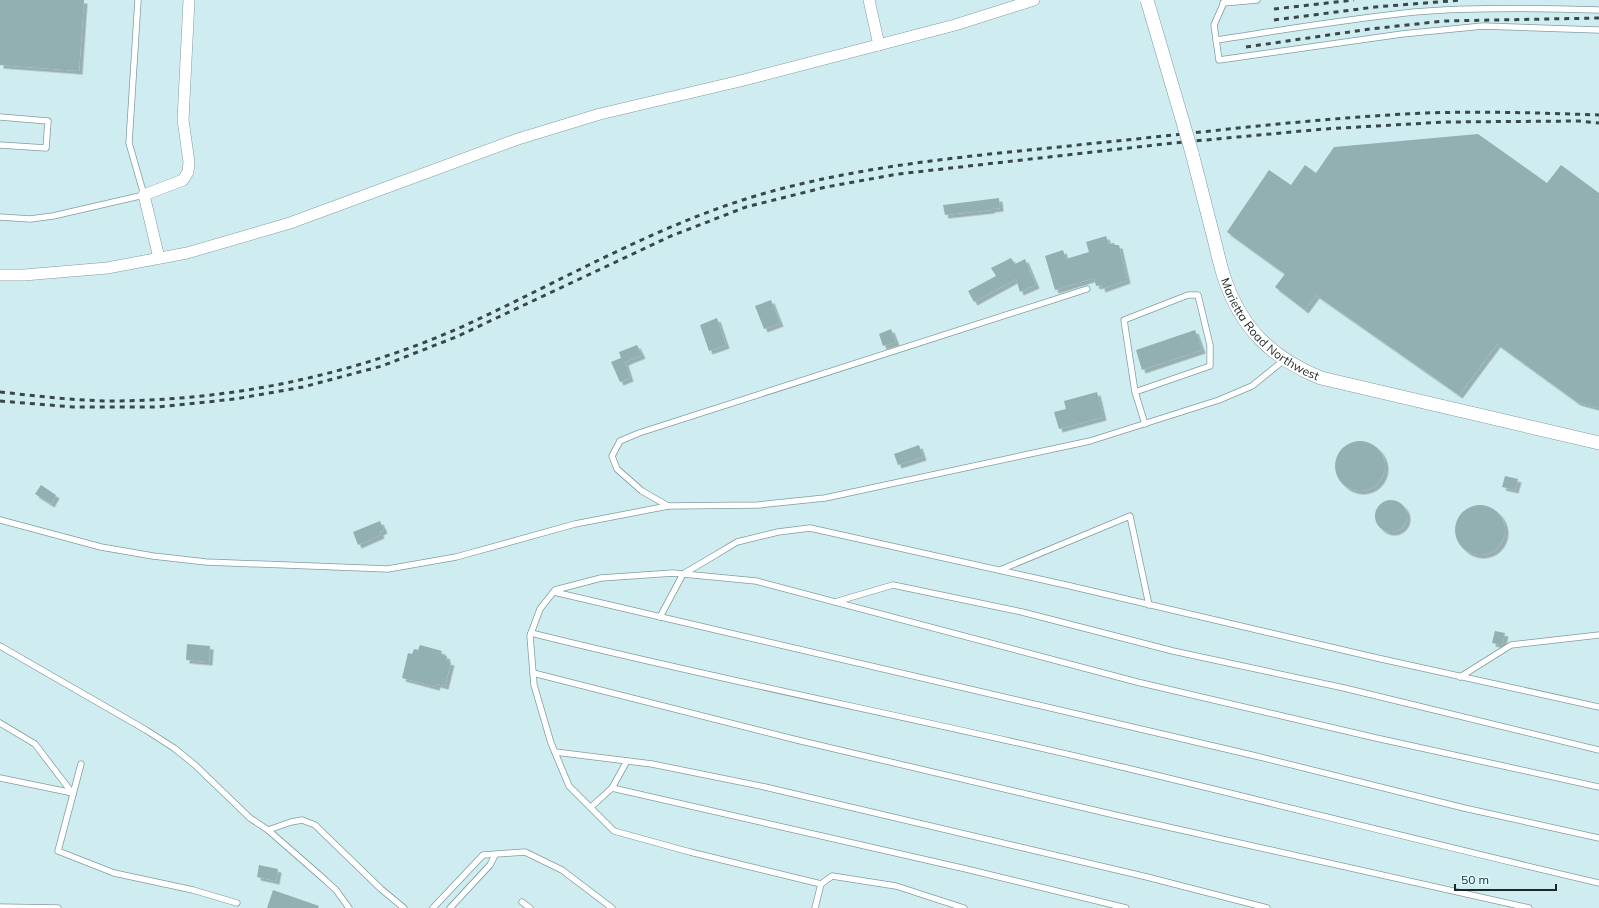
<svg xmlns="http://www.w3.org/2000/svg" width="1599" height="908" viewBox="0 0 1599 908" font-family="Mulish,sans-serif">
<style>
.building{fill:#92afb2;filter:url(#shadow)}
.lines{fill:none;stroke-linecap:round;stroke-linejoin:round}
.service-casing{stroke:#809da0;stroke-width:7}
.minor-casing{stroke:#809da0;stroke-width:12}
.tertiary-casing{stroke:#809da0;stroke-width:14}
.service{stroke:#fff;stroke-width:5.5}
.minor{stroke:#fff;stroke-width:11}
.tertiary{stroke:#fff;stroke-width:13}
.rail{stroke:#394748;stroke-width:3;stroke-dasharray:5 5;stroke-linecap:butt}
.tertiary-bridge-casing{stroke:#809da0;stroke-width:14;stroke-linecap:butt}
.tertiary-bridge{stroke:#fff;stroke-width:13}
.labels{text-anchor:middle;stroke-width:3;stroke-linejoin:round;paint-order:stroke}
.street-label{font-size:12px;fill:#1c2728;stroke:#dcfafe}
</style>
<defs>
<filter id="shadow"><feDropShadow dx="3.5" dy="3.5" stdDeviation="0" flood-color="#0004"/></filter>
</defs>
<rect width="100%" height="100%" fill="#cfedf0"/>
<g class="building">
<path d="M0,0h84l-5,71 -79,-6z"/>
<path d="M1478,134l69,49 14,-18 38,28v215l-22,-6 -80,-58 -38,51 -143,-100 -11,15 -30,-23 10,-13 -58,-42 42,-62 22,15 14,-20 11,8 18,-26z"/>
<path d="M999,198l1,10 -9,1v1l-46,5 -2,-10z"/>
<path d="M1106,236l3,8 5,-1 1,2h4l8,35 -25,9 -1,-4 -5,1 -2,-8 -39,12 -10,-34 18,-6 3,9 23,-7 -3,-10z"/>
<path d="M1011,258l4,6 10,-5 11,26 -16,7 -4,-13 -42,23 -6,-11 28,-15 -5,-8z"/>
<path d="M771,300l9,23 -16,6 -9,-23z"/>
<path d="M717,318l9,27 -17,6 -9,-26z"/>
<path d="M891,329l5,13 -13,4 -4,-12z"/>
<path d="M1195,330l7,20 -60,20 -6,-20z"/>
<path d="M637,345l5,10 -17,7 5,16 -10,4 -9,-20 10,-4 -2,-6z"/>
<path d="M1097,392l6,25 -44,12 -5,-17 12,-3 -2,-8z"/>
<circle cx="1360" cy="466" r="25"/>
<path d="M919,445l4,12 -25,8 -4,-11z"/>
<path d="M1505,476l13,3 -3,11 -13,-3z"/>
<path d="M41,485l15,10 -5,9 -16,-10z"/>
<circle cx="1391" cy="516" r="16"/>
<circle cx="1480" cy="530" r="25"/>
<path d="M380,521l4,9 -4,2 1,3 -23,10 -5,-13z"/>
<path d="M1495,631l10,2 -3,12 -10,-2z"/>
<path d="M187,644l23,2 -1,16 -23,-2z"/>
<path d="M420,645l22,6 -1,3 6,2 -1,5 5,1 -6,24 -8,-2 -1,3 -34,-9 6,-25 4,1 2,-5 4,1z"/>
<path d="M259,865l19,4 -2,12 -19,-4z"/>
<path d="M273,890l46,16 -1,2h-51z"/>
</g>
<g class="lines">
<g class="service-casing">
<g id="service">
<path d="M1225,0l-11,25 5,35 183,-26 81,-8 116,4"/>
<path d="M1223,3l34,-3"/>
<path d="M1216,40c66,-10 132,-21 198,-28 61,-5 124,-4 185,-2"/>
<path d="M0,117l48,4 -2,27 -46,-3"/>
<path d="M0,217l30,2 23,-3 91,-21 -15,-52 9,-143"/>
<path d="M1135,392l-11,-72 64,-25h10l12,50v21l-75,26 10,32"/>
<path d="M668,506l-26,-15 -25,-22 -5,-13 8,-15 19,-8 448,-144"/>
<path d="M0,520l101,27 52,9 53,6 182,7 68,-12 119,-33 93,-18 90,-1 67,-7 265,-57 129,-41 33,-14 32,-26"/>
<path d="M1000,570l130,-54 19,89"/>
<path d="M554,592l702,164 208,52 135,30"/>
<path d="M835,602l58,-17 129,27 151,39 171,37 255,62"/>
<path d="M660,617l23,-43 24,-14 30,-18 41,-10 32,-4 256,57 311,73 222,49"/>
<path d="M531,633c196,49 395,87 591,134 159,38 318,79 477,116"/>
<path d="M0,646l146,84 28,18 21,17 55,53 18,12 56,49 12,11 13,18"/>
<path d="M533,673l264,67 322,76 410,92"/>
<path d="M1460,677l51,-32 88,-10"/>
<path d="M0,723l35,21 38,50"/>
<path d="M555,752l97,12 113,23 382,90 120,31"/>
<path d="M81,764l-23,87 56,22 79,17 44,13"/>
<path d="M0,778l73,15"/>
<path d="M612,788l15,-27"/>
<path d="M591,807l21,-19 354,81 160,39"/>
<path d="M268,830l23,-8 11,-2 13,5 66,64 23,19"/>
<path d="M821,884l11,-8 64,10 68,22"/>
<path d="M522,902l8,6"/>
<path d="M0,907l58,1"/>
<path d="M433,908l50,-53 42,-3 37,18 50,38"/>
<path d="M450,908l40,-43 5,-10"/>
<path d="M815,908l6,-24 -131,-32 -76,-21 -45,-45 -18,-43 -17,-58 -4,-49 10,-27 15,-19 46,-12 72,-5 83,8 381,101 239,56 223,49"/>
</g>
</g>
<g class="minor-casing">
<g id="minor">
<path d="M869,0l10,45"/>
<path d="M159,258l-15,-63 39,-15 5,-8 1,-10 -6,-42 6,-120"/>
<path d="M0,275h24l83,-7 80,-15 103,-30 228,-84 82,-25 140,-33 215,-56 79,-25"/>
</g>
</g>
<g class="tertiary-casing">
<g id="tertiary">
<path id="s1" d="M1192,153c7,27 14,55 21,82 4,15 7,31 12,45 17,49 48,79 96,98l278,65"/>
</g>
</g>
<use href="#service" class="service"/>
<use href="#minor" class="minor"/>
<use href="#tertiary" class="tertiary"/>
<g class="rail">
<path d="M1274,9l80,-9"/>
<path d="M1274,20l101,-13 87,-7"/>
<path d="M1246,47l124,-18 74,-8 155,-3"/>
<path d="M0,392c38,4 77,9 115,9 121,-1 243,-27 353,-77 97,-45 191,-100 294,-130 109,-31 222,-39 335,-51 109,-11 218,-25 329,-30 57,-2 115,0 173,2"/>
<path d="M0,401l73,6h85l77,-8 68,-12 79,-21 74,-29 215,-101 75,-29 80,-20 72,-13 275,-31 151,-14 121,-7 134,-1 20,2"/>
</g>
<g class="tertiary-bridge-casing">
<path id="tertiary-bridge" d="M1147,0l45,153"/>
</g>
<use href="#tertiary-bridge" class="tertiary-bridge"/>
</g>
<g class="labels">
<g class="street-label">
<text dy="4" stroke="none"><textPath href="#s1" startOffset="200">Marietta Road Northwest</textPath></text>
</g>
</g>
<path d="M1455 884v6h101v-6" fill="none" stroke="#1c2728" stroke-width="2"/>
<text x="1461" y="884" font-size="12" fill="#1c2728" stroke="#dcfafe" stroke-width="3" paint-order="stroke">50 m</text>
</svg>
